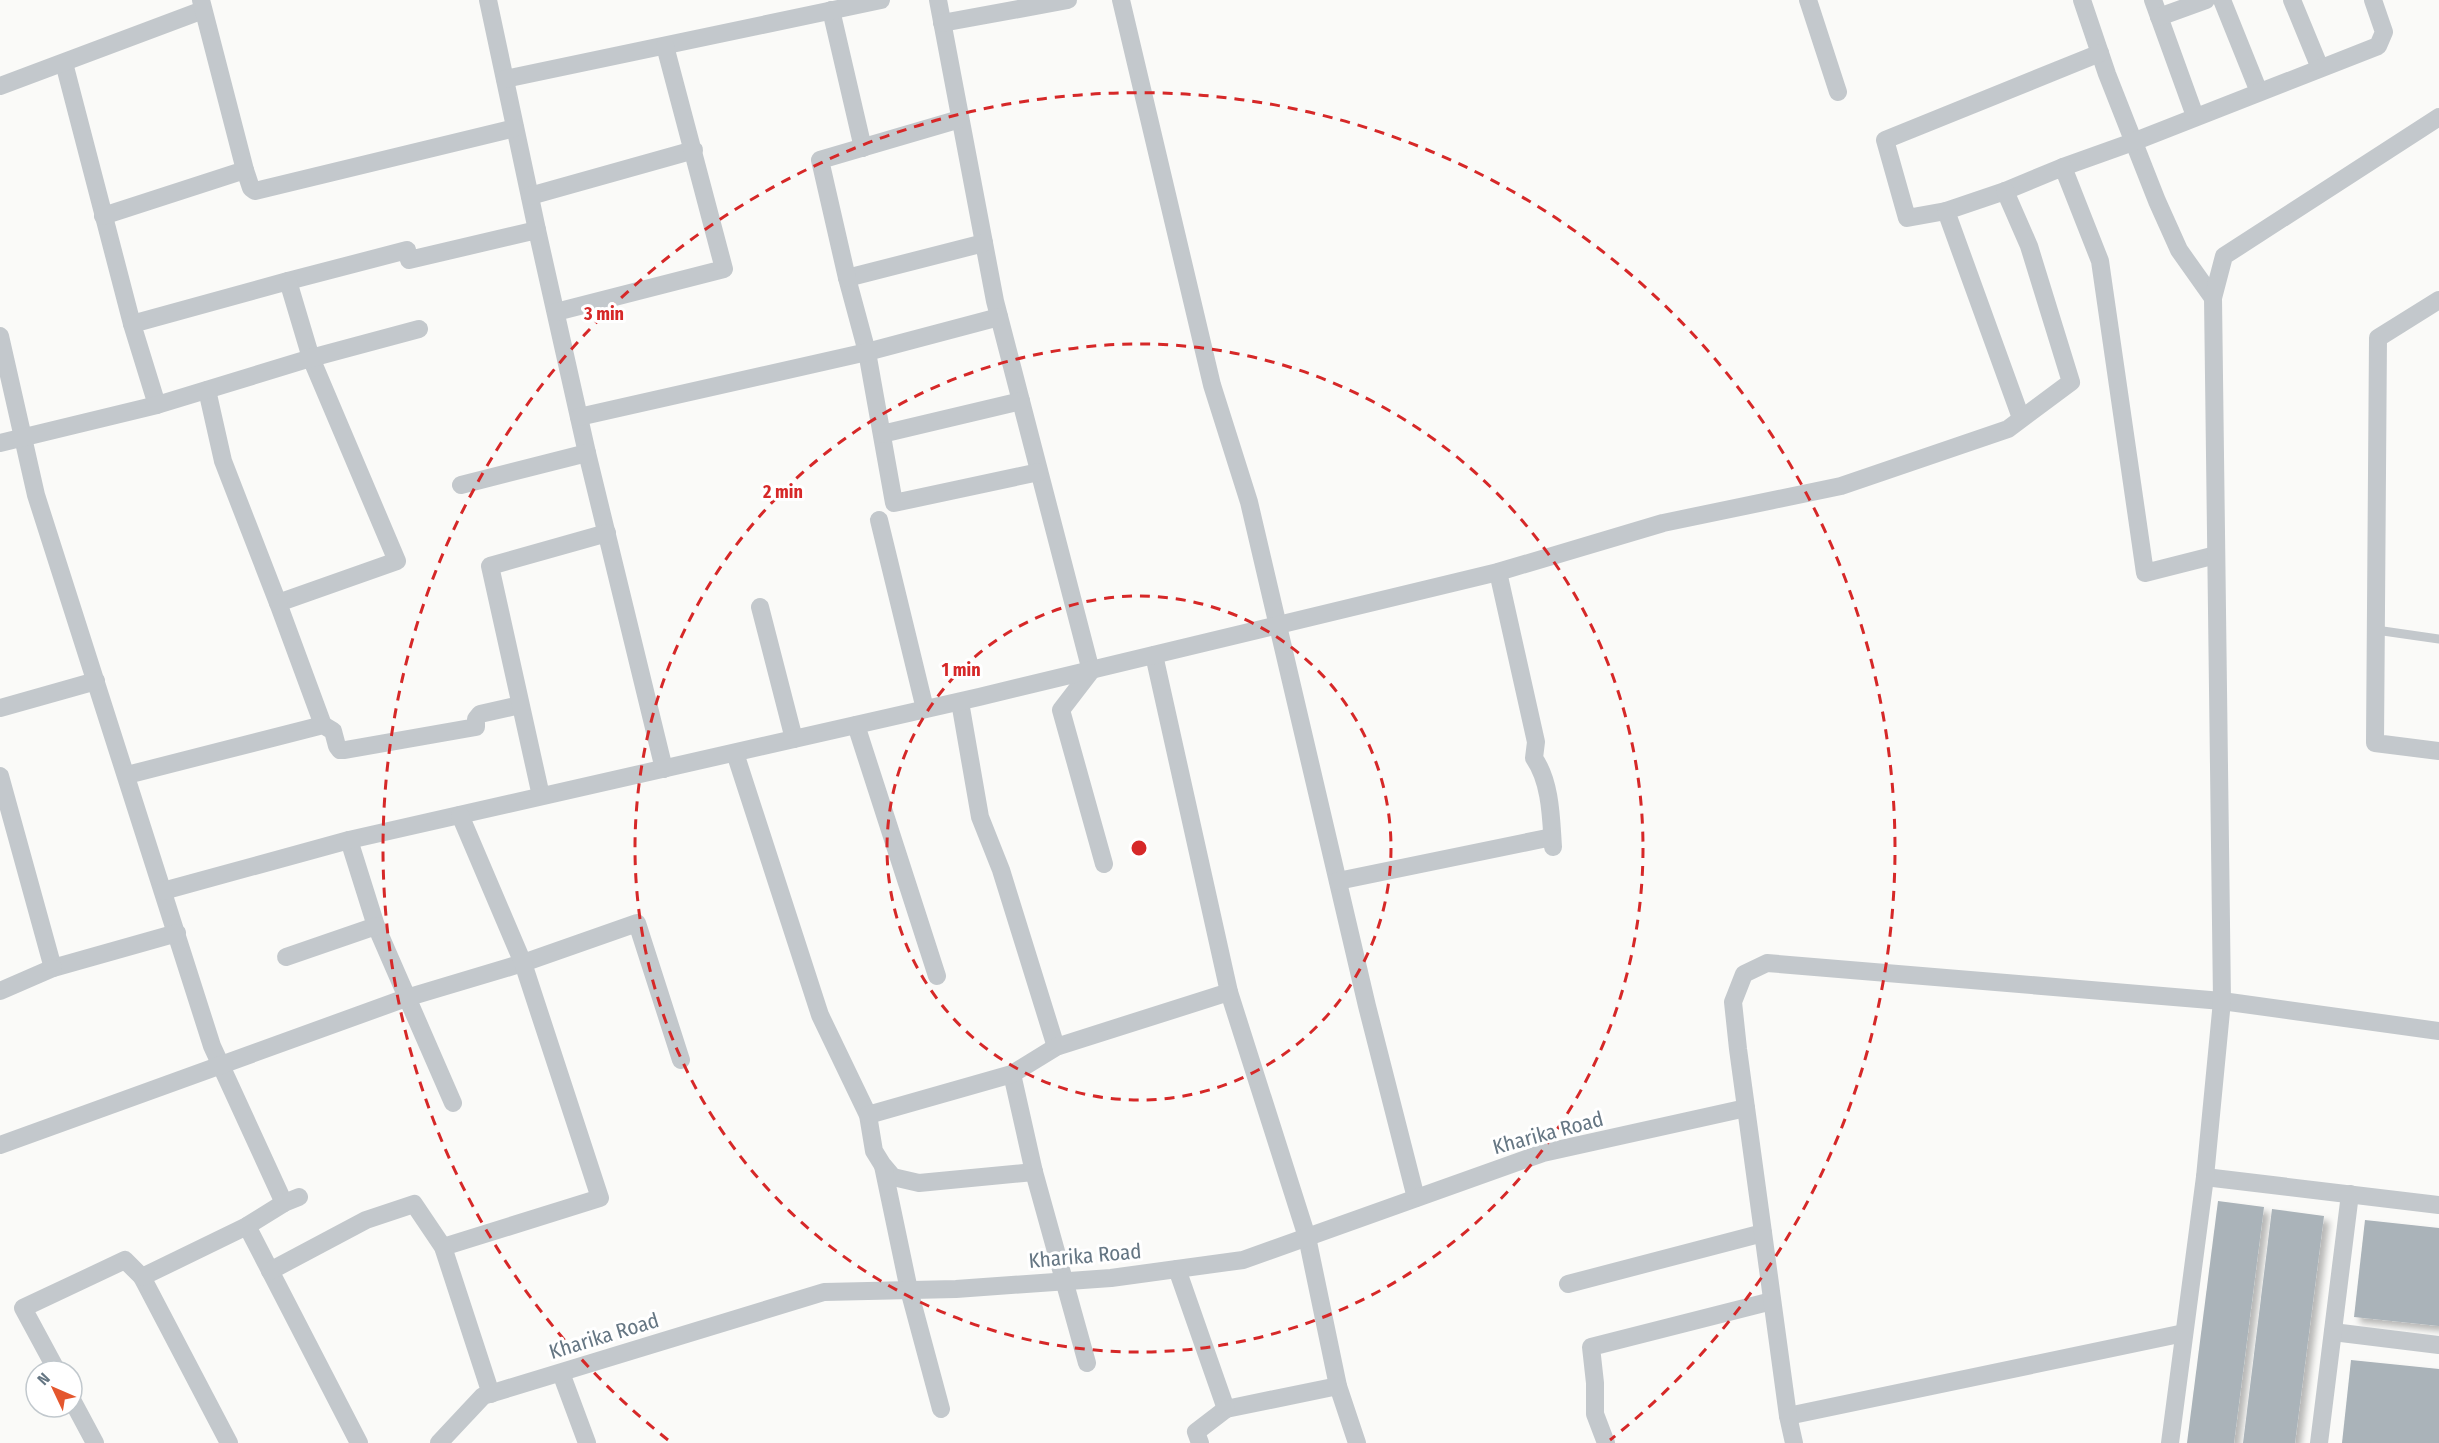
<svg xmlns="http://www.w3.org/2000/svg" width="2439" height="1443" viewBox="0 0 2439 1443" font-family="'Fira Sans Condensed',sans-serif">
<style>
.building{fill:#aab3b9;filter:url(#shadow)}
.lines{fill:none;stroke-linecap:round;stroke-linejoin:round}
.service{stroke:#c3c8cc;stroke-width:9}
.minor{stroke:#c3c8cc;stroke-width:18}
.ring{fill:none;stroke:#d62828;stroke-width:3;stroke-dasharray:10 8}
.labels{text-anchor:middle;stroke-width:6;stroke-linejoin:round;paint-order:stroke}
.street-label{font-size:21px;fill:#657683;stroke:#fff}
.centre{fill:#d62828;stroke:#fff;stroke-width:3}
.ring-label{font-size:18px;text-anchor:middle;font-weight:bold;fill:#d62828;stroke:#fff;stroke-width:6;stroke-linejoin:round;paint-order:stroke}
</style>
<defs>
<filter id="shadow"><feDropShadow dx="5.5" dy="5.5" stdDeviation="3" flood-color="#0004"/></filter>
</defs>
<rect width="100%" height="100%" fill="#fafaf8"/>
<g class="building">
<path d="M2218,1201l46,6 -30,236h-47z"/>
<path d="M2272,1209l52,7 -29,227h-52z"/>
<path d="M2365,1220l74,8v98l-85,-9z"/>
<path d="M2351,1360l88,9v74h-97z"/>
</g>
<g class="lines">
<path class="service" d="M2376,630l63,9"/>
<g class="minor">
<path d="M488,0l49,230"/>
<path d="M938,0l57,301 96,370 -30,39 43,154"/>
<path d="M1121,0l91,385 37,117 118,504 49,192"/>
<path d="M1808,0l30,92"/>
<path d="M2082,0l25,74 50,127 22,49 34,48"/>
<path d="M2153,0l42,116"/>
<path d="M2222,0l37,92"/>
<path d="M2292,0l28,68"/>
<path d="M831,10l32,138"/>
<path d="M2159,17l47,-17"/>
<path d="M942,23l126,-23"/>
<path d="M64,63l68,261"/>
<path d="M505,79l376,-79"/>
<path d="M0,86l203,-76"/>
<path d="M2063,167l70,-25 245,-96 6,-14 -11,-32"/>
<path d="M245,170l6,18 4,3 260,-63"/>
<path d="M530,196l164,-46"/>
<path d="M1946,211l-39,7 -22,-78 215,-87"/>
<path d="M103,216l142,-46 -44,-170"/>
<path d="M984,243l-137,35 20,74 27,151 145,-31"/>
<path d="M847,278l-27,-118 140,-41"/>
<path d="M288,281l119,-31 2,10 128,-30 50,223 77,316"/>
<path d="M2439,300l-61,38 -3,405 64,8"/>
<path d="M556,312l168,-43 -59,-223"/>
<path d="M0,336l36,159 176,551 72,157"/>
<path d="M157,405l-25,-81 156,-43 23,77 86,203 -119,42 -55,-142 -16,-71"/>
<path d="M579,417l288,-65 132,-35"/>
<path d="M2021,418l-75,-207 59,-20 58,-24 37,94 45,312 71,-18"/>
<path d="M882,434l139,-33"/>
<path d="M0,443l157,-38 154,-47 108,-29"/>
<path d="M461,485l126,-32"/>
<path d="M879,520l46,189"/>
<path d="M1498,572l38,170 -2,16c17,25 17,60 19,89"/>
<path d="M278,603l45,122"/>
<path d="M760,607l34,132"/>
<path d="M1154,655l75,337"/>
<path d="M960,702l20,115 21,53 55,177"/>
<path d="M0,708l96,-27"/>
<path d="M856,725l81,251"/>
<path d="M735,753l85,262 48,100 6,36 8,13 11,13 26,6 115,-11"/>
<path d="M127,775l196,-50 10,6 4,15 3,4h5l131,-23v-8l4,-5 40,-9"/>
<path d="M0,776l53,192 124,-35"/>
<path d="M541,796l-51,-230 117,-33"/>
<path d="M349,840l27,86 77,177"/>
<path d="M1338,881l214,-44"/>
<path d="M163,891l186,-51 630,-143 519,-125 165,-49 178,-37 167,-57 63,-47 -42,-136 -24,-55"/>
<path d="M286,957l90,-31"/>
<path d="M0,991l53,-23"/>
<path d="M1012,1074l22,98 53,191"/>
<path d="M868,1115l144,-41 44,-27 173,-55 78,245 31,149 19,57"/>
<path d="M0,1145l406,-147 117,-35 114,-40 44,137"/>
<path d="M883,1166l26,124 32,119"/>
<path d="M2205,1177l234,28"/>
<path d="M247,1226l112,217"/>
<path d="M443,1247l157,-49 -77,-235 -63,-148"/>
<path d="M1177,1269l49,140 112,-23"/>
<path d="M270,1271l96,-51 48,-16 29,43 48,147"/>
<path d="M142,1277l87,166"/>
<path d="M1568,1284l195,-51"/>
<path d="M2333,1332l106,13"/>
<path d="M57,1371l-34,-63 102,-48 17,17 105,-51 37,-23 15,-6"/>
<path d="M561,1373l26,70"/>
<path d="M72,1400l23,43"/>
<path d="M1788,1416l396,-83"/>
<path d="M439,1443l44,-47 341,-104 132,-3 155,-11 132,-18 300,-107 203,-45"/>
<path d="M1200,1443l-4,-11 30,-23"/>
<path d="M1606,1443l-11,-29v-31l-4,-36 181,-46"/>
<path d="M1794,1443l-6,-27 -50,-367 -5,-47 11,-28 23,-11 455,38 217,30"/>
<path d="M2170,1443l35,-266 17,-176 -9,-703 11,-42 215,-139"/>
<path d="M2319,1443l31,-249"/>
</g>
</g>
<g class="ring">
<circle cx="1139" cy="848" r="252"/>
<circle cx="1139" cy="848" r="504"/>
<path d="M668 1440A756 756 0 1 1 1610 1440"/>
</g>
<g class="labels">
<g class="street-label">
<text transform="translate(1548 1133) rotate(-15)" y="7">Kharika Road</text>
<text transform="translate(1085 1256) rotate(-5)" y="7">Kharika Road</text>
<text transform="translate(604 1336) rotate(-17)" y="7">Kharika Road</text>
</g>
</g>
<circle cx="1139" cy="848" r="9" class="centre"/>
<g class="ring-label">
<text x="604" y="320">3 min</text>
<text x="783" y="498">2 min</text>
<text x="961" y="676">1 min</text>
</g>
<g transform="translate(54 1389) rotate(314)"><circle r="28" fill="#ffffff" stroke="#c1c8cd" stroke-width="1.5"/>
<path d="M0-4.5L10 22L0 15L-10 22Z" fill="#e4572e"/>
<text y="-9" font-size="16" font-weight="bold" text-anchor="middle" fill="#657683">N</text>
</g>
</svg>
